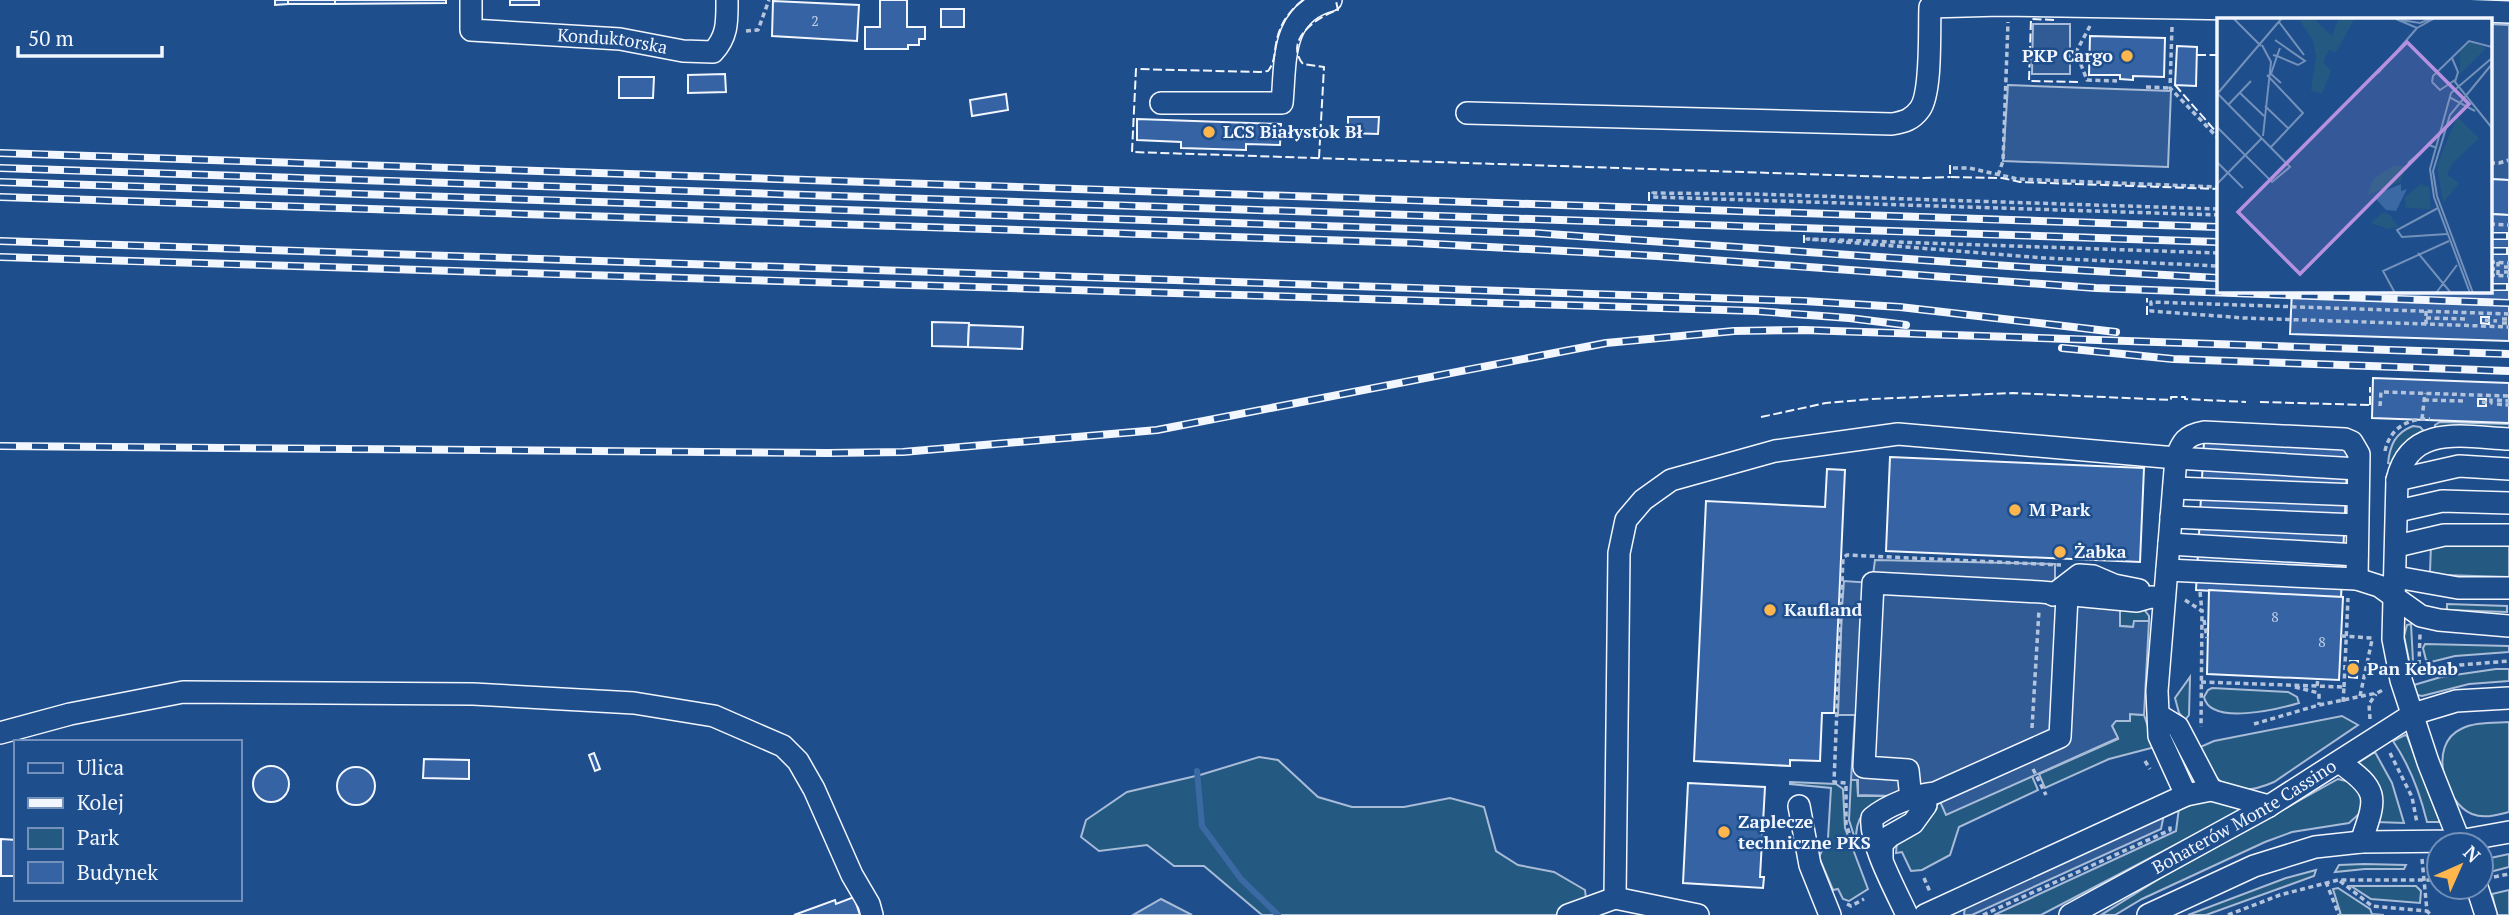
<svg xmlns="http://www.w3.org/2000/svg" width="2509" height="915" viewBox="0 0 2509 915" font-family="'PT Serif',serif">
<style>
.green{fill:#245a82;stroke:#a8bbd7;stroke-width:2}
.parking{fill:#305b95;stroke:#a8bbd7;stroke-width:2}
.water{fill:#3b69a3;stroke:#a8bbd7;stroke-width:2}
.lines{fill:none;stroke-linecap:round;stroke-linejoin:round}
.stream{stroke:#3b69a3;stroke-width:6}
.building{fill:#3563a3;stroke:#f2f6ff;stroke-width:2}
.minor-casing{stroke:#f2f6ff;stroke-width:24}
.path{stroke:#b3c4dc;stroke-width:3.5;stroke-dasharray:5 3.5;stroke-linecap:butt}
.minor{stroke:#1f4e8c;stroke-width:21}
.rail-casing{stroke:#f2f6ff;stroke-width:8}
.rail{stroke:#1f4e8c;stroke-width:5;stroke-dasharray:16;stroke-linecap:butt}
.fence{stroke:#f2f6ff;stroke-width:2;stroke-dasharray:9 3.5;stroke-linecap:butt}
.poi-dot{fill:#ffb74d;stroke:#1f4e8c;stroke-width:2.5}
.labels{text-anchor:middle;stroke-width:5;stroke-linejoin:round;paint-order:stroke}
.number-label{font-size:14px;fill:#c3d1e8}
.street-label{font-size:18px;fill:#f2f6ff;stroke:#1f4e8c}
.poi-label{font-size:18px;font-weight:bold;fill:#f2f6ff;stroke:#1f4e8c;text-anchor:start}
.inset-road{fill:none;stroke:#7391ba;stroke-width:2}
.view{fill:#b691df;fill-opacity:0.15;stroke:#b691df;stroke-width:3.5}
.inset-edge{fill:none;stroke:#f2f6ff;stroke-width:3.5}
</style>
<rect width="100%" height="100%" fill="#1f4e8c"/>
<g class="green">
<path d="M2440,422l69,2v8l-74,-3v-4z"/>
<path d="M2413,426l7,1 4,4 -24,17 -9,16 -3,-1c2,-18 7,-30 25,-37z"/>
<path d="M2439,544l70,2v31l-66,-2 -13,-3 1,-27z"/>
<path d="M2447,604l60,2v6l-60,-2z"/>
<path d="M2074,605l69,3 6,8v5h-14l-1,6 -14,-1v-17z"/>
<path d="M2411,624l2,37 -3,4 -6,-29 3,-11z"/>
<path d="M2425,644l84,2v6l-54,4 -24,6 -5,-2 -3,-12z"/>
<path d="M2496,669h13v12l-40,3 -47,12 -5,-1 -3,-10 27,-8z"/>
<path d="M2190,677l-1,38 -4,5 -6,-7 -4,-15z"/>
<path d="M2212,688l76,4 9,5 2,6c-20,6 -89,23 -95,-6l4,-7z"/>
<path d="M2130,714l14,1 11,32 -46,12 -64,29 -6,-14 79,-35 -6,-13 3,-5z"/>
<path d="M2342,716l16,9 -84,57c-43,19 -57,3 -76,-34l16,-7z"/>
<path d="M2509,722v90c-12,3 -25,7 -37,2 -27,-11 -45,-69 -11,-85 13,-7 33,-6 48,-7z"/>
<path d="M2405,735l2,1 33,86h-13c-7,-29 -17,-56 -34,-81z"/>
<path d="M2375,752l17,31 12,40 -27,-1c5,-26 7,-45 -21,-58z"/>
<path d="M1259,757l19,3 40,37 34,10h52l46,-9 34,9 12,44 22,14 36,7 31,18 2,17 -5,8h-320l-58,-49h-30l-27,-21 -48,6 -18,-14 5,-17 41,-28 73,-17z"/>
<path d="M2032,776l6,14 -79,37 -9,28 -28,15 -11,1 -9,-19 -6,1 1,-11 35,-35 9,-5 5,12z"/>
<path d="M2338,779l16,4 10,19 -5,12 -10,9 -57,9 -27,10 -123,57 -27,16h-14l61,-38z"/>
<path d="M1851,780h6l1,16h35c-25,13 -38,15 -37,46l-7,-22z"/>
<path d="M1790,782l46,2 7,5 2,39 23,61 -19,12 -6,-2 -5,-10 -5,1 -14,-33 9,-19 3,-50 -41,-4z"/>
<path d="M2204,799l42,9 -205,107h-47l182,-84 3,-23z"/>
<path d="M2509,854v13l-23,6 -5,-13z"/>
<path d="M2364,864l42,1 -2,4h-39l-30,3 4,-7z"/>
<path d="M2316,870l-2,6 -108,39h-18l98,-37z"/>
<path d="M2351,886h65l5,5 -1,12 -49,-4z"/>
<path d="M2338,888l32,21 2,5 12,1h-43l-8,-26z"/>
<path d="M2509,890v25h-12l-5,-21z"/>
</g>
<g class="parking">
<path d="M2033,24h37v50h-38z"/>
<path d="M2490,24l19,1v155l-19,-1z"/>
<path d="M2008,85l163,6 -3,76 -165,-6z"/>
<path d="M1875,560l180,4v26h32l-1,17 34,1v18l13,1 1,-6h15l-5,94 -14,-1v7h-14l-4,5 6,12 -172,77 -14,-32 -39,13 -35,-1v-15h-7l4,-65h-17l4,-107 2,-27 28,2z"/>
<path d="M2164,814l-3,15 -189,86h-8l1,-9z"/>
</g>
<path class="water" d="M1161,899l31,16h-59z"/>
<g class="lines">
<path class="stream" d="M1197,771l5,55 39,53 37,36"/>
</g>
<g class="building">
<path d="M275,0h13v4l-13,1z"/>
<rect x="288" y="0" width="47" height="4"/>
<path d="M335,0h111v3l-111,1z"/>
<rect x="510" y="0" width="29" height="5"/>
<path d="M880,0h27v27h18v12h-6v6h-11v4h-43v-22h15z"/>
<path d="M773,1l86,4 -2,36 -85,-5z"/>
<rect x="941" y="9" width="23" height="18"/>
<path d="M2090,36l75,2 -1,39 -31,-1v4l-13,-1v-4h-31z"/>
<path d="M2177,46l20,1 -1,39 -21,-1z"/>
<path d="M2218,54v71h-1z"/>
<path d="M725,74l1,18 -38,1v-18z"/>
<path d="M619,77h35l-1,21h-34z"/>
<path d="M1006,94l2,16 -36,6 -2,-16z"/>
<path d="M1348,117h31l-1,17 -30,-1z"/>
<path d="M1137,119l144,5 -1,21 -34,-1v6l-65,-2v-6l-44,-2z"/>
<path d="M2490,179l19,1v35l-19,-1z"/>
<path d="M2490,214l19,1v126l-219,-7 2,-44h198z"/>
<path d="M2481,317h8v7l-8,-1z"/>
<path d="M932,322l37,1 -1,24 -36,-1z"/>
<path d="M969,325l54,2 -1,22 -54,-2z"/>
<path d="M2373,378l136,5v40l-137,-5z"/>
<rect x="2478" y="399" width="8" height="7"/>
<path d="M2204,441l144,8 -7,149 -145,-8z"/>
<path d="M1890,457l254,11 -4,94 -254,-11z"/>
<path d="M1827,469l18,1 -11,243h-12l-2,48 -30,-1v6l-96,-5 12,-260 119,6z"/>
<path d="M2209,590l134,7 -4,83 -132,-6z"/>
<path d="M2350,661h8l-1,17 -8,-1z"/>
<path d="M594,753l6,16 -5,2 -6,-16z"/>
<path d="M424,759l45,1v19l-46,-1z"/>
<circle cx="271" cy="784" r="18"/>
<circle cx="356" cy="786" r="19"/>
<path d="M1688,783l77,4 -5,90h4l-1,11 -80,-5z"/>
<path d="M1,839l15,1v36h-15z"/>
<path d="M854,897l6,18h-66l41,-15 1,4z"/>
</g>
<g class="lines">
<g class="minor-casing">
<g id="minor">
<path id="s1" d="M471,0v30l149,9 63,12 30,1c15,-16 14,-31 14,-52"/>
<path d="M1161,103h121c4,-41 -2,-90 49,-103"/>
<path d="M1467,113l425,11c12,-2 20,-4 28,-15 12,-17 9,-79 10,-102l70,-2 238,4 168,-1 103,4"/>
<path d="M2397,480l62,-14 50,3"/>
<path d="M2174,488l183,7"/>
<path d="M2398,511l44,-10 67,2"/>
<path d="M2171,517l186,8"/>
<path d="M2169,544l188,11"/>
<path d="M2397,546l47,-11h65"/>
<path d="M2167,570l190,9 22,7 42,30 18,4 70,6"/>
<path d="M2396,577l62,11h51"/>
<path d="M2053,595l26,-20 14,1 21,9 25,5"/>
<path d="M2160,716l18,11 33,63"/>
<path d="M0,733l70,-19 113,-22 290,2 161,9 80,13 69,30 15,15 16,28 38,86 17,29 3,11"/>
<path d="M2339,762c42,29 37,36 22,80"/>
<path d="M2186,795l-27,-59 -2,-45 19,-233c6,-16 10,-23 28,-26l141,7 7,3 7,12 -2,125"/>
<path d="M1911,799l-3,-29 -44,-3 9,-184 168,9 96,9 14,-4 13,1"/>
<path d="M1799,806l11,59 20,50"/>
<path d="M2461,845l-33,-83 -27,-82 -8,-41 4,-159c13,-57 68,-43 112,-41"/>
<path d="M1882,858v-14l8,-8 23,-13 13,-18"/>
<path d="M2477,887l9,28"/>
<path d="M1615,898l4,-345 7,-33 17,-20 28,-20 104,-29 123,-17 278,24 182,11"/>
<path d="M1615,898l83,17"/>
<path d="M1568,915l47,-17"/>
<path d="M1907,915c-11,-24 -38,-73 -35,-97 16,-13 42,-23 63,-25l125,-56 7,-141"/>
<path d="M1925,915l261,-120 25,-5 58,16"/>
<path id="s2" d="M2070,915l199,-109 144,-92 43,-13 53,-3"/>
<path d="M2148,915l106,-49 61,-19 46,-5 98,-1 50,-9"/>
</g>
</g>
<g class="path">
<path d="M2090,26l-14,26 11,28 30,1"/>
<path d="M2172,27l-2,61 48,50"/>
<path d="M746,31l12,-1 11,-30"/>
<path d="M2146,87l24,1"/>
<path d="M2490,163h9l10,-3"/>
<path d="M1953,168h16l49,11 200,8"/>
<path d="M1998,175l5,-14 5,-139"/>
<path d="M2218,209l-463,-15 -102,-1v4l565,18"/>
<path d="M2490,224l19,1"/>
<path d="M2218,253l-411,-14 237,19 174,8"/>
<path d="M2490,262l19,1"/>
<path d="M2504,267h5"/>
<path d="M2490,269h8"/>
<path d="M2504,272h5"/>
<path d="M2490,275l19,1"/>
<path d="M2498,275v-13"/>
<path d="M2426,311v13l83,3"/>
<path d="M2426,318l41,1"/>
<path d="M2502,319h7"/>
<path d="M2485,320l12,1"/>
<path d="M2502,323h7"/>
<path d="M2426,324l-182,-6 -93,-7v-9l358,12"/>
<path d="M2424,400l40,1"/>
<path d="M2497,400l12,1"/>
<path d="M2482,402l9,1v-7"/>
<path d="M2497,404l12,1"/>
<path d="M2380,406l1,-14 128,4"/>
<path d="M2422,419l3,-26"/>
<path d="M2385,451c5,-23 23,-33 45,-32"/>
<path d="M2200,592l2,20"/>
<path d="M2185,600l17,11 -1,116"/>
<path d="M2204,620l3,18"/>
<path d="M2341,636l31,2"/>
<path d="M2419,665l1,-31"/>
<path d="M2418,675l42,-10 49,-4"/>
<path d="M2201,682l143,5 -1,15"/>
<path d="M2317,686l1,-7"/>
<path d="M2295,687l24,6v12"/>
<path d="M2344,687l4,-89"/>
<path d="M2360,696l12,-56"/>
<path d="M2370,719l-1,-15 7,-10"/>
<path d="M2254,724l65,-19 58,-12 8,-4"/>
<path d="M2032,728l7,-118"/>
<path d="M2390,753l22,44 5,26"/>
<path d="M2145,761l5,8"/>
<path d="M2033,769l13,26"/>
<path d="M1855,849l-9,-25v-41l-12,-1 9,-224 4,-3 214,10"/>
<path d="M2422,859l5,52 4,4"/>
<path d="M2494,877l15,-3"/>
<path d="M1924,878l6,14"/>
<path d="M2340,881l32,25 55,5"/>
<path d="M2326,882l13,33"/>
<path d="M1847,904l4,2 13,-7"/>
<path d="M1983,915l187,-85v-6"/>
<path d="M2228,915l52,-20 58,-15h101"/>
</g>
<use href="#minor" class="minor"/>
<g class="rail-casing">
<g id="rail">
<path d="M0,153l2218,74"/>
<path d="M0,168l2218,74"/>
<path d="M0,182l1534,51 489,34 195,11"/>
<path d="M0,197l1416,46 241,13 439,32 413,15"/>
<path d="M2490,236h19"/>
<path d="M0,241l1804,60 96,6 216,25"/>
<path d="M2490,251h19"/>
<path d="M0,257l1756,54 93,7 57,7"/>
<path d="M2490,287h19"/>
<path d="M2062,348l111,11 336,12"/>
<path d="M0,446l828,7 75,-1 254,-22 449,-87 128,-12 70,-1 705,24"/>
</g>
</g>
<use href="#rail" class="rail"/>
<g class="fence">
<path d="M1303,0c-14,11 -24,25 -27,44 -2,11 -1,18 -8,27l-8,1 -124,-3 -4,83 792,26 26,-1"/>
<path d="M2054,20l-23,-1 -2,62 52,1"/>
<path d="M2197,55h21"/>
<path d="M2175,85l43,49"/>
<path d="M1319,158l5,-91 -21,-3c-20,-24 15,-48 35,-54l-2,-9"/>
<path d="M1950,165v12l52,1 18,4 198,7"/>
<path d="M1649,201v-12"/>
<path d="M1804,243v-8"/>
<path d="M2147,315v-17"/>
<path d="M2260,402l109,3"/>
<path d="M2370,405v-18"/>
<path d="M1761,417l65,-14 46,-4 141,-6 158,7v-3h14v2l61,3"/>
</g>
</g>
<g class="poi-dot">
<circle cx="2127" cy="56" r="7"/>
<circle cx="1209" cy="132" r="7"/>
<circle cx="2015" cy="510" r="7"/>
<circle cx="2060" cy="552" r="7"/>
<circle cx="1770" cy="610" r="7"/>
<circle cx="2353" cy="669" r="7"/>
<circle cx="1724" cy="832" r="7"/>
</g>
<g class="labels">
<g class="number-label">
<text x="815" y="26">2</text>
<text x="2275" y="622">8</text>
<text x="2322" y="647">8</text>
</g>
<g class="street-label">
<text dy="6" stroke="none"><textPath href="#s1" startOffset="172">Konduktorska</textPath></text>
<text dy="6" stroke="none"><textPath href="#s2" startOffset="200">Bohaterów Monte Cassino</textPath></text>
</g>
<g class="poi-label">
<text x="2113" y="62" text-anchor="end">PKP Cargo</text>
<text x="1223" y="138">LCS Białystok Bł</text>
<text x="2029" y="516">M Park</text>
<text x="2074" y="558">Żabka</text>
<text x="1784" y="616">Kaufland</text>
<text x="2367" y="675">Pan Kebab</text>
<text x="1738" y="828">Zaplecze<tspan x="1738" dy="21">techniczne PKS</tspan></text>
</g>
</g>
<g transform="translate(2217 18)">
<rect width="275" height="275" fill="#1f4e8c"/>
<path d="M81,0h15l19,18 7,-18h16l-19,34 -7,-2 -6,12 8,9 -9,23 -11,-4 5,-33 -3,-17zM253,24l16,6 -26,26v-23zM240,99l22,21 -27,26 -5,11 12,8 -16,20 -6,-38zM176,148h13l-6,16 -33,13 7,-17zM204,166l8,3 2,22 -25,-1 -1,-11zM166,194l7,3 8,12 -10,2 -17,-6z" fill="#245a82"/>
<path d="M184,166v7l6,-2 -11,22 -10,-1 -10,-11 1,-5z" fill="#3b69a3"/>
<path class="inset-road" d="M16,0l28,28M179,1l21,9 18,-10M184,2l19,3 10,-4M62,4l25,33M58,22l30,21 -7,4 -21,-9 3,-8M45,27l9,17 -8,74M56,37l4,1 -6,18 10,9M235,40l6,14 -3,10 37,46M161,55l39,-45M50,57l36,38 -32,34M215,64l1,-6 36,-35 23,6M215,64l8,8 15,-10M0,75l73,74 -18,15 -55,-55M1,75l64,-75M23,75l24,23M232,79l26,14M12,86l22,-23M48,88l24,23M0,144l26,26M191,145l21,-18 8,3M0,166l45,-46M221,190l-41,22 5,7 45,-3M201,235l33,40M178,275l-12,-22 66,-30M219,275l21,-28M253,275l-36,-96 -4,-28 21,-76 41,-35M256,275l-36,-97 -4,-25 17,-56 42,-51"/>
<path class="view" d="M190,24l62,62 -169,170 -62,-62z"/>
<rect width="275" height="275" class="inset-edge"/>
</g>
<rect x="14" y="740" width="228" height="161" fill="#1f4e8c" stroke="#7391ba" stroke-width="2"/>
<rect x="28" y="763" width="35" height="10" fill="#1f4e8c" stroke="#7391ba" stroke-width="2"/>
<text x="77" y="775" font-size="21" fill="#f2f6ff">Ulica</text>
<rect x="28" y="798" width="35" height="10" fill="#f2f6ff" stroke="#7391ba" stroke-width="2"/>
<text x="77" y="810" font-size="21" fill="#f2f6ff">Kolej</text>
<rect x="28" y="828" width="35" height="21" fill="#245a82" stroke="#7391ba" stroke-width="2"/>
<text x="77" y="845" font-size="21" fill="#f2f6ff">Park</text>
<rect x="28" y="862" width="35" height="21" fill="#3563a3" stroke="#7391ba" stroke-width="2"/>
<text x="77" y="880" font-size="21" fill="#f2f6ff">Budynek</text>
<g transform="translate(2460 866) rotate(45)"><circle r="33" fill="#1f4e8c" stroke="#7391ba" stroke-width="2"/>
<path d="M0-5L12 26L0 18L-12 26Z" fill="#ffb74d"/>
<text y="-10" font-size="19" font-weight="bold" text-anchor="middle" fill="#f2f6ff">N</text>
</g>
<path d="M18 46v10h144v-10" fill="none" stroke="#f2f6ff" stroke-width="3.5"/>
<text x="28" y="46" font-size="21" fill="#f2f6ff" stroke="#1f4e8c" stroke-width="5" paint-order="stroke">50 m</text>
</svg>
